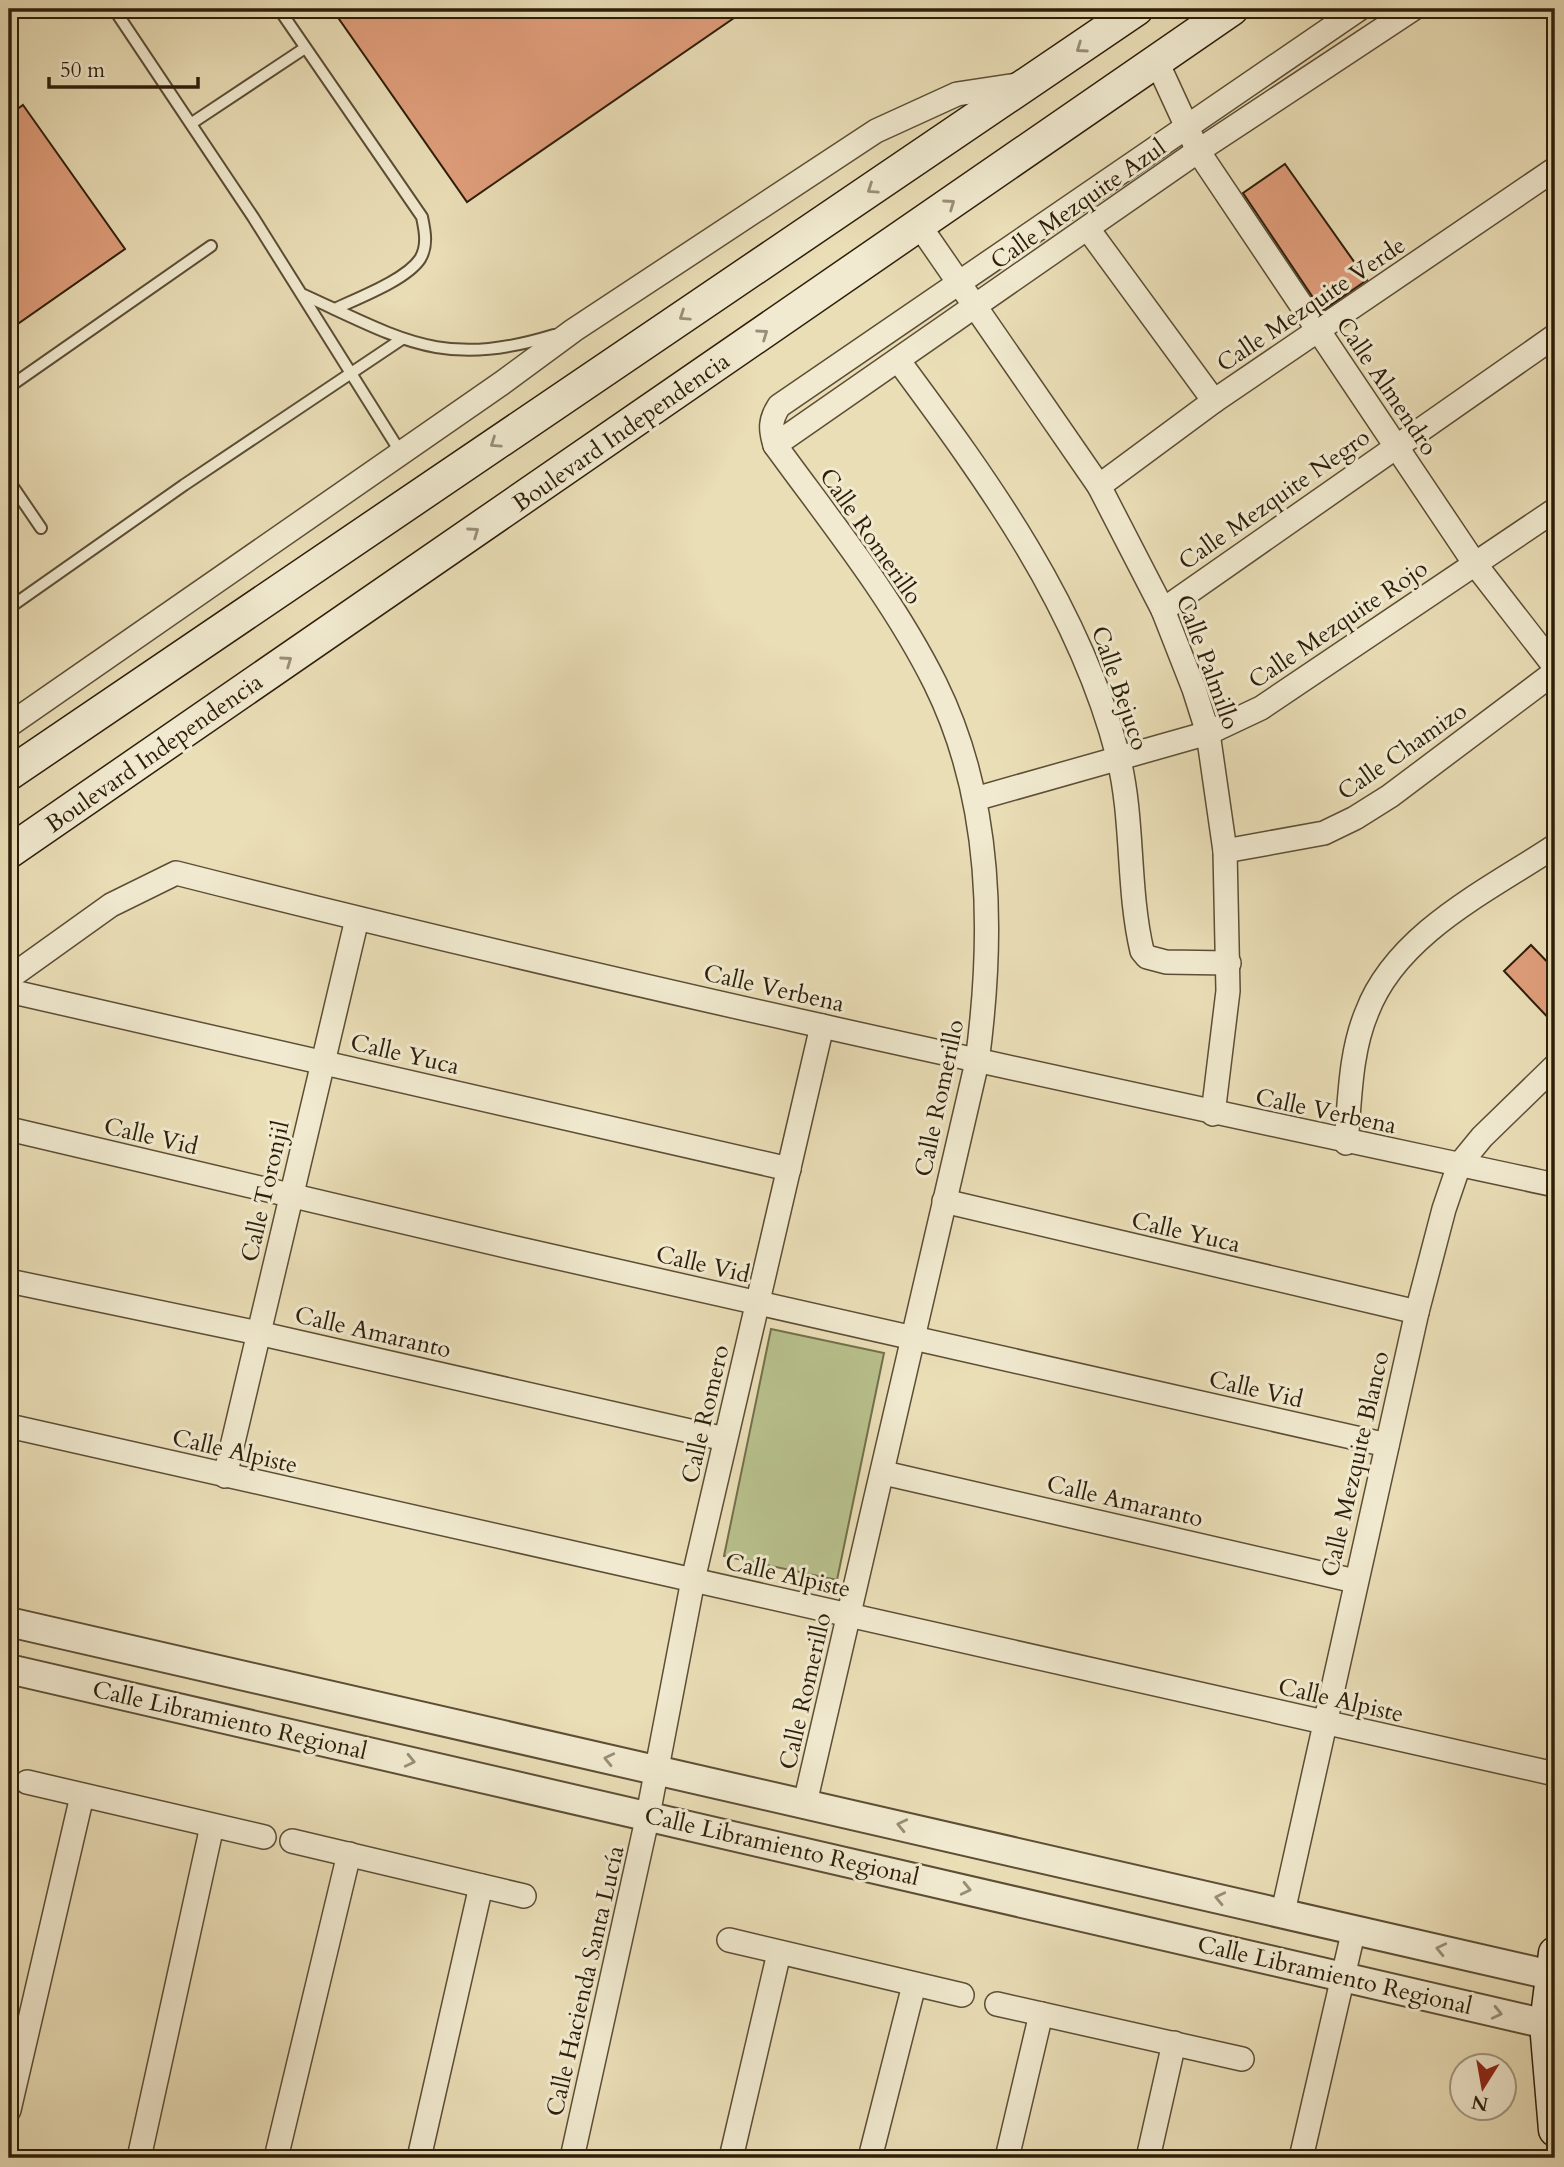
<svg xmlns="http://www.w3.org/2000/svg" width="1564" height="2167" viewBox="0 0 1564 2167" font-family="Cardo,serif">
<style>
.green{fill:#b8c18d;stroke:#72704c;stroke-width:2}
.building{fill:#e09e7b;stroke:#2d1e0a;stroke-width:2}
.lines{fill:none;stroke-linecap:round;stroke-linejoin:round}
.service-casing{stroke:#5c4e35;stroke-width:14}
.minor-casing{stroke:#5c4e35;stroke-width:26}
.tertiary-casing{stroke:#5c4e35;stroke-width:32}
.secondary-casing{stroke:#2d1e0a;stroke-width:35}
.service{stroke:#f1ead0;stroke-width:10}
.minor{stroke:#f1ead0;stroke-width:23}
.tertiary{stroke:#f1ead0;stroke-width:28}
.secondary{stroke:#f1ead0;stroke-width:32}
.oneway{stroke:#998e77}
.labels{text-anchor:middle;stroke-width:6;stroke-linejoin:round;paint-order:stroke}
.street-label{font-size:24px;fill:#2d1e0a;stroke:#f1ead0}
</style>
<rect width="100%" height="100%" fill="#eadeb7"/>
<filter id="stains"><feTurbulence type="fractalNoise" baseFrequency=".00286" numOctaves="4"/><feColorMatrix values="0 0 0 0 .2 0 0 0 0 .09 0 0 0 0 .02 0 0 0 .5 -.17"/></filter>
<radialGradient id="worn" r=".72"><stop offset=".6" stop-color="#630" stop-opacity="0"/><stop offset="1" stop-color="#630" stop-opacity=".3"/></radialGradient>
<path class="green" d="M771,1329l113,24 -47,227 -113,-24z"/>
<g class="building">
<path d="M332,9h415l-280,193z"/>
<path d="M23,105l102,144 -116,81v-215z"/>
<path d="M1285,164l82,116 -45,31 -79,-118z"/>
<path d="M1531,945l24,25v55l-51,-54z"/>
</g>
<g class="lines">
<g class="service-casing">
<g id="service">
<path d="M114,9l139,208 148,236"/>
<path d="M279,9l143,208c3,14 6,29 -2,42 -14,21 -62,39 -85,50"/>
<path d="M192,123l113,-75"/>
<path d="M304,295c99,45 139,74 250,40"/>
<path d="M9,387l202,-141"/>
<path d="M9,481l32,47"/>
<path d="M9,608l175,-123 218,-146"/>
</g>
</g>
<g class="minor-casing">
<g id="minor">
<path d="M1156,60l42,91 277,413 80,103"/>
<path d="M919,225l180,261 64,124 31,79 14,44 17,118 3,140 -15,123"/>
<path d="M1088,229l126,172"/>
<path d="M898,360c91,123 181,246 220,396 16,63 9,131 24,195l5,6 19,5 63,1"/>
<path d="M775,445l423,-294 215,-142"/>
<path d="M1099,486l115,-85 341,-232"/>
<path d="M1163,610l392,-274"/>
<path d="M9,725l493,-342 72,-53 302,-199 81,-37 67,-10"/>
<path d="M975,799l233,-66 53,-25 294,-198"/>
<path d="M1225,851l99,-18 31,-15 35,-22 165,-124"/>
<path d="M9,978l102,-73 65,-32c457,116 918,213 1379,312"/>
<path d="M9,991l780,178"/>
<path d="M9,1129l506,119 872,197"/>
<path d="M1346,1143c4,-44 4,-91 21,-131 30,-79 122,-122 188,-166"/>
<path d="M944,1201l473,111"/>
<path d="M9,1281l249,52 467,106"/>
<path d="M9,1426l1546,348"/>
<path d="M884,1473l471,108"/>
<path d="M225,1476l132,-557"/>
<path d="M27,1782l237,55"/>
<path d="M805,1803l172,-741c17,-127 16,-262 -42,-379 -43,-86 -104,-161 -160,-238 -5,-16 -5,-25 4,-39l580,-397"/>
<path d="M292,1841l232,55"/>
<path d="M1283,1912l134,-600 27,-103 15,-44 23,-28 73,-71"/>
<path d="M729,1940l233,55"/>
<path d="M997,2004l245,55"/>
<path d="M9,2110l73,-314"/>
<path d="M139,2158l73,-332"/>
<path d="M276,2158l73,-304"/>
<path d="M419,2158l62,-272"/>
<path d="M572,2158l76,-343 45,-235 129,-554"/>
<path d="M731,2158l48,-205"/>
<path d="M870,2158l44,-173"/>
<path d="M1007,2158l34,-144"/>
<path d="M1148,2158l26,-115"/>
<path d="M1301,2158l53,-229"/>
</g>
</g>
<g class="tertiary-casing">
<g id="tertiary">
<path d="M9,1622l1546,354"/>
<path d="M9,1669l1546,357"/>
</g>
</g>
<g class="secondary-casing">
<g id="secondary">
<path d="M9,774l1128,-765"/>
<path d="M9,852l1223,-843"/>
<path d="M1555,1953l-9,71 9,106"/>
</g>
</g>
<use href="#service" class="service"/>
<use href="#minor" class="minor"/>
<use href="#tertiary" class="tertiary"/>
<use href="#secondary" class="secondary"/>
</g>
<defs><path id="oneway-chevron" d="M-2-3.5L2.5 0L-2 3.5" fill="none" stroke-width="1.6" stroke-linecap="round" stroke-linejoin="round" transform="scale(1.75)"/></defs>
<g class="oneway">
<use href="#oneway-chevron" transform="translate(1081 48) rotate(145)"/>
<use href="#oneway-chevron" transform="translate(872 189) rotate(146)"/>
<use href="#oneway-chevron" transform="translate(950 204) rotate(-35)"/>
<use href="#oneway-chevron" transform="translate(684 316) rotate(146)"/>
<use href="#oneway-chevron" transform="translate(763 334) rotate(-35)"/>
<use href="#oneway-chevron" transform="translate(495 443) rotate(146)"/>
<use href="#oneway-chevron" transform="translate(474 532) rotate(-35)"/>
<use href="#oneway-chevron" transform="translate(287 661) rotate(-35)"/>
<use href="#oneway-chevron" transform="translate(609 1759) rotate(-167)"/>
<use href="#oneway-chevron" transform="translate(410 1761) rotate(13)"/>
<use href="#oneway-chevron" transform="translate(902 1825) rotate(-167)"/>
<use href="#oneway-chevron" transform="translate(966 1889) rotate(13)"/>
<use href="#oneway-chevron" transform="translate(1220 1898) rotate(-167)"/>
<use href="#oneway-chevron" transform="translate(1441 1949) rotate(-167)"/>
<use href="#oneway-chevron" transform="translate(1497 2013) rotate(13)"/>
</g>
<g class="labels">
<g class="street-label">
<text transform="translate(1078 204) rotate(-35)" y="8">Calle Mezquite Azul</text>
<text transform="translate(1311 304) rotate(-34)" y="8">Calle Mezquite Verde</text>
<text transform="translate(1387 386) rotate(56)" y="8">Calle Almendro</text>
<text transform="translate(621 432) rotate(-35)" y="8">Boulevard Independencia</text>
<text transform="translate(1274 499) rotate(-35)" y="8">Calle Mezquite Negro</text>
<text transform="translate(871 536) rotate(55)" y="8">Calle Romerillo</text>
<text transform="translate(1338 624) rotate(-34)" y="8">Calle Mezquite Rojo</text>
<text transform="translate(1208 662) rotate(70)" y="8">Calle Palmillo</text>
<text transform="translate(1120 688) rotate(71)" y="8">Calle Bejuco</text>
<text transform="translate(1402 751) rotate(-35)" y="8">Calle Chamizo</text>
<text transform="translate(154 753) rotate(-35)" y="8">Boulevard Independencia</text>
<text transform="translate(774 988) rotate(13)" y="8">Calle Verbena</text>
<text transform="translate(405 1054) rotate(13)" y="8">Calle Yuca</text>
<text transform="translate(939 1098) rotate(-78)" y="8">Calle Romerillo</text>
<text transform="translate(1326 1111) rotate(12)" y="8">Calle Verbena</text>
<text transform="translate(151 1136) rotate(13)" y="8">Calle Vid</text>
<text transform="translate(265 1191) rotate(-77)" y="8">Calle Toronjil</text>
<text transform="translate(1186 1232) rotate(13)" y="8">Calle Yuca</text>
<text transform="translate(703 1264) rotate(13)" y="8">Calle Vid</text>
<text transform="translate(373 1332) rotate(13)" y="8">Calle Amaranto</text>
<text transform="translate(1256 1389) rotate(13)" y="8">Calle Vid</text>
<text transform="translate(705 1414) rotate(-77)" y="8">Calle Romero</text>
<text transform="translate(235 1451) rotate(13)" y="8">Calle Alpiste</text>
<text transform="translate(1355 1464) rotate(-77)" y="8">Calle Mezquite Blanco</text>
<text transform="translate(1125 1501) rotate(13)" y="8">Calle Amaranto</text>
<text transform="translate(788 1575) rotate(13)" y="8">Calle Alpiste</text>
<text transform="translate(805 1691) rotate(-77)" y="8">Calle Romerillo</text>
<text transform="translate(1341 1700) rotate(13)" y="8">Calle Alpiste</text>
<text transform="translate(230 1720) rotate(13)" y="8">Calle Libramiento Regional</text>
<text transform="translate(782 1846) rotate(13)" y="8">Calle Libramiento Regional</text>
<text transform="translate(1335 1975) rotate(13)" y="8">Calle Libramiento Regional</text>
<text transform="translate(585 1981) rotate(-77)" y="8">Calle Hacienda Santa Lucía</text>
</g>
</g>
<rect width="1564" height="2167" fill="none" stroke="#eadeb7" stroke-width="35"/>
<rect x="10" y="10" width="1543" height="2146" fill="none" stroke="#2d1e0a" stroke-width="3.5"/>
<rect x="18" y="18" width="1529" height="2132" fill="none" stroke="#2d1e0a" stroke-width="2"/>
<g transform="translate(1483 2087) rotate(191)"><circle r="33" fill="#f1ead0" stroke="#a39881" stroke-width="2"/>
<path d="M0-5L12 26L0 18L-12 26Z" fill="#8f2418"/>
<text y="-10" font-size="19" font-weight="bold" text-anchor="middle" fill="#2d1e0a">N</text>
</g>
<path d="M49 77v10h149v-10" fill="none" stroke="#2d1e0a" stroke-width="3.5"/>
<text x="60" y="77" font-size="21" fill="#2d1e0a" stroke="#f1ead0" stroke-width="5" paint-order="stroke">50 m</text>
<rect width="100%" height="100%" filter="url(#stains)"/>
<rect width="100%" height="100%" fill="url(#worn)"/>
</svg>
